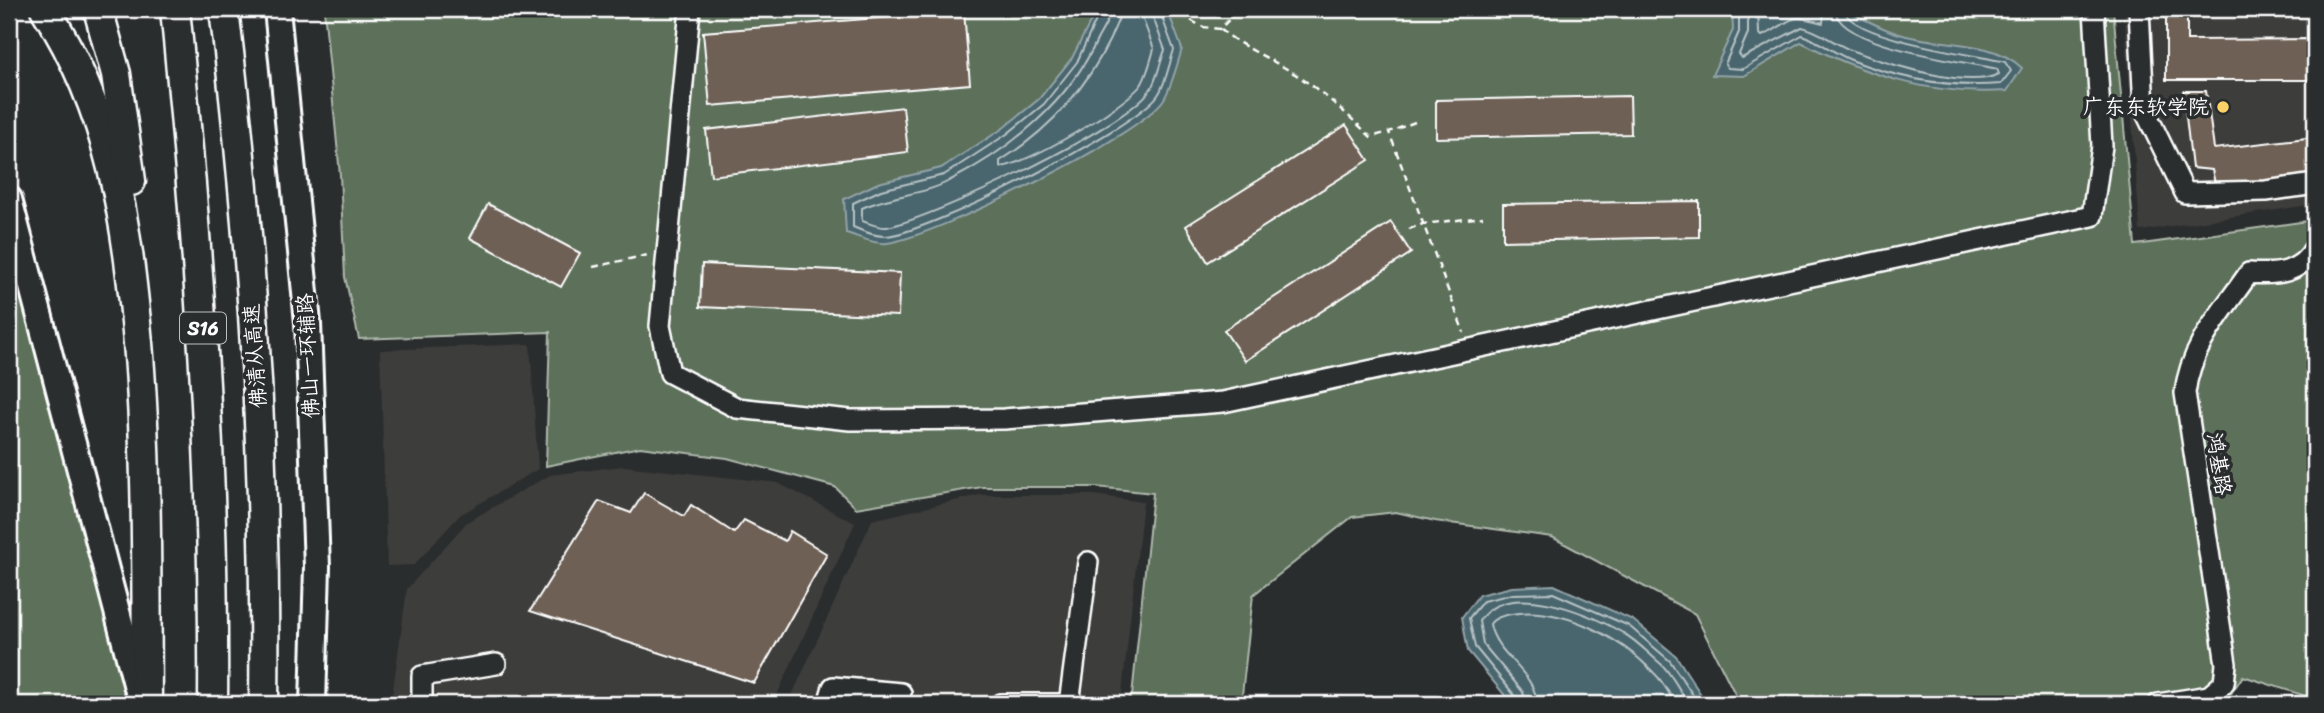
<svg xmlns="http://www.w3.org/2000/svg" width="2324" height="713" viewBox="0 0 2324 713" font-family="Sriracha,'LXGW WenKai TC',sans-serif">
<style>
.built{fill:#3e3c3a}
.green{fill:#5c705a;stroke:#aeb8ac;stroke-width:2}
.water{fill:#4a666e;stroke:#92a3a8;stroke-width:2}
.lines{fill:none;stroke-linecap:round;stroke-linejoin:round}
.shore{stroke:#b7c2c5;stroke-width:2}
.building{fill:#6e6055;stroke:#fff;stroke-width:2}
.minor-casing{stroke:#fff;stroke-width:24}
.major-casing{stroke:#fff;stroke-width:30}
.highway-casing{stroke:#fff;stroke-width:33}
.path{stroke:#fff;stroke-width:2.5;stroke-dasharray:7 5;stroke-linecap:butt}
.minor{stroke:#2a2d2e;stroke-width:19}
.major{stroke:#2a2d2e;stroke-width:24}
.highway{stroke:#2a2d2e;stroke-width:28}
.poi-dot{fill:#ffd166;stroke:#2a2d2e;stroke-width:2.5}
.labels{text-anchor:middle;stroke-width:7;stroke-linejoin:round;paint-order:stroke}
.shield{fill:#2a2d2e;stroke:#bfc0c0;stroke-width:2}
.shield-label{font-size:19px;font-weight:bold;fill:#fff}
.poi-label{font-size:21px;fill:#fff;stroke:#2a2d2e;text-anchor:end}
.street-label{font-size:21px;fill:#fff;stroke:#2a2d2e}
</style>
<rect width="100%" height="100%" fill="#2a2d2e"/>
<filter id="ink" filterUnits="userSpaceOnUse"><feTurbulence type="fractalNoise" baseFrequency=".0143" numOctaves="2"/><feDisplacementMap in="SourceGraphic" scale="14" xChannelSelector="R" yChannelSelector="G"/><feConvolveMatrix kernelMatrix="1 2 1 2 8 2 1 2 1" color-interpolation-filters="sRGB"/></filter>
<g filter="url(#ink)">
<g class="built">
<path d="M2124,9h191v195l-175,27z"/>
<path d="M530,344l8,125 -78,46 -46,50 -27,1 -7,-216z"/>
<path d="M623,466l155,17 77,40 -82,181h-382l16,-115 60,-67 83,-47z"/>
<path d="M980,495h114l49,7 -21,191 -16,11h-318l84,-184z"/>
</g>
<g class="green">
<path d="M324,9h1789l22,236 180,-25v479l-72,-23 -17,25 -11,3h-475l-45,-90 -143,-77 -117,-16 -39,-9 -44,5 -99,78 -12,109h-119l10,-8 21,-203 -57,-6h-114l-126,21 -21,-21 -108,-29 -87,-11 -94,19 4,-134 -191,7 -14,-62 -5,-102z"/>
<path d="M9,243l122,461h-122z"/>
</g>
<g class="water">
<path d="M1097,9h65l7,5 13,35c-5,16 -10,36 -18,50 -24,38 -230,138 -277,144 -12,2 -30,-7 -41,-10l-2,-34 34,-16 63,-15 61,-39 37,-30 33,-41z"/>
<path d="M1732,9h116l5,5c16,7 33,17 50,21 38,11 89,4 119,33l-15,23c-77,5 -138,-15 -206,-49l-57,34 -32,-1 21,-45z"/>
<path d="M1554,585l79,35 43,36 31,48h-195l-44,-53 -6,-34 17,-22 33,-8z"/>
</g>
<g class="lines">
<g class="shore">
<path d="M1101,9l-24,53 -33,42 -37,30 -63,41 -63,15 -28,13v24c9,4 22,9 31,9 38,1 252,-108 274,-141 8,-12 11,-31 16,-45l-15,-41"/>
<path d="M1110,9c0,10 -7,20 -12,29 -29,64 -87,111 -149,143 -25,14 -59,14 -87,27v13c7,2 17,7 25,6 47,-9 238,-99 263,-137 7,-10 10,-28 15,-40l-15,-41"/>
<path d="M1121,9c-1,11 -7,19 -11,30 -25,52 -61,91 -110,122v6c27,-2 124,-60 141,-82 6,-9 10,-26 13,-36l-15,-40"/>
<path d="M1739,9v23l-14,32 3,4 15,1 59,-34c17,6 32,18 49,25 48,19 99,28 150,24l10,-13 -6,-9c-28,-7 -158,-24 -161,-53"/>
<path d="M1748,9v24l-9,21 3,4 60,-31c19,4 35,19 54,25 33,12 112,38 143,22l-2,-5c-32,-8 -160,-22 -162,-60"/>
<path d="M1758,9l1,24 3,3c34,-15 22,-24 61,-13l1,-14"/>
<path d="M1517,704l-1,-7 -41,-50 -6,-29 14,-17 30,-7 40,-1 76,33 41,35 29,43"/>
<path d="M1526,704l-3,-12 -40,-48 -4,-23c28,-43 109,-8 144,12 13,7 26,21 38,31 11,10 19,27 27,40"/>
<path d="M1537,704c-1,-32 -42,-49 -47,-80 5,-8 19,-10 29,-11 48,-4 102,25 135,60 9,8 15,21 22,31"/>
</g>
</g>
<g class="building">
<path d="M2166,9h21v31l128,-1v41h-149z"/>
<path d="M964,11l6,73 -260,22 -7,-74z"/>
<path d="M2183,91h23l8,58 101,-12v40l-99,11 -4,-18 -20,-2z"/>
<path d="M1630,96l1,38 -195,4v-38z"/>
<path d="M903,107l5,45 -197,24 -5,-46z"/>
<path d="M1346,125l23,35 -161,102 -22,-36z"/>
<path d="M1699,201v36l-196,4v-37z"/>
<path d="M488,204l92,49 -19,34 -91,-49z"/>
<path d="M1391,222l20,31 -166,108 -21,-31z"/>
<path d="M702,264l198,9 -2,43 -198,-9z"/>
<path d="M644,493l40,23 7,-11 43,28 10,-13 41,21 5,-10 37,23 -73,129 -224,-72 69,-110 32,12z"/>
</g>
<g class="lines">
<g class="minor-casing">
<g id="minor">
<path d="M690,9l-30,317 10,47 67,35 113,12 154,-1 219,-17 869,-186 10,-70 -8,-137"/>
<path d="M2139,9l5,100 41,84 81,-2 49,-7"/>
<path d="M422,704v-28l74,-12"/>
<path d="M828,704l5,-17 68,6"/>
<path d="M1001,704h63"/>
<path d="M1069,704l19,-142"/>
<path d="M2158,704l51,-8 15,-13 2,-19 -41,-271c5,-47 38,-82 64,-120 28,2 51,1 66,-26"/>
</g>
</g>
<g class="major-casing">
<g id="major">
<path d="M277,9l31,314 9,244 -4,137"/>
<path d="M9,199l132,504"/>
</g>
</g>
<g class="highway-casing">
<g id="highway">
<path d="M45,9c67,104 82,214 93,334 10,120 8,241 9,361"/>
<path d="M98,9l18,65 15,107"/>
<path d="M175,9c23,232 40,462 38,695"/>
<path d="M224,9c28,230 43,463 40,695"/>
</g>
</g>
<g class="path">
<path d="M1170,9l33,18 17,2 19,-20"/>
<path d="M1220,29c23,19 50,29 75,45 28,18 52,40 76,63l18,-5"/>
<path d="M1415,122l-26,10 75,201"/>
<path d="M1409,229l14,-5 60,-7"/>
<path d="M593,267l55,-12"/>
</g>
<use href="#minor" class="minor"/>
<use href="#major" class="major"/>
<use href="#highway" class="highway"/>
</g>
</g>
<circle class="poi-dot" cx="2223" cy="107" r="7"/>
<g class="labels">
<rect class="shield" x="180" y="312.5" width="46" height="31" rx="5"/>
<g class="shield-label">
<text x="203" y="335">S16</text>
</g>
<g class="poi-label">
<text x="2209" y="114">广东东软学院</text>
</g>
<g class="street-label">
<text transform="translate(255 356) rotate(-94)" y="7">佛清从高速</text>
<text transform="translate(308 356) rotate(-93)" y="7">佛山一环辅路</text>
<text transform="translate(2219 464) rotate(81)" y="7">鸿基路</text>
</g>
</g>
<rect width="2324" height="713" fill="none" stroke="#2a2d2e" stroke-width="35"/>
<rect x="18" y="18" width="2289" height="678" fill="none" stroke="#fff" stroke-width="2.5" filter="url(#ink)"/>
</svg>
